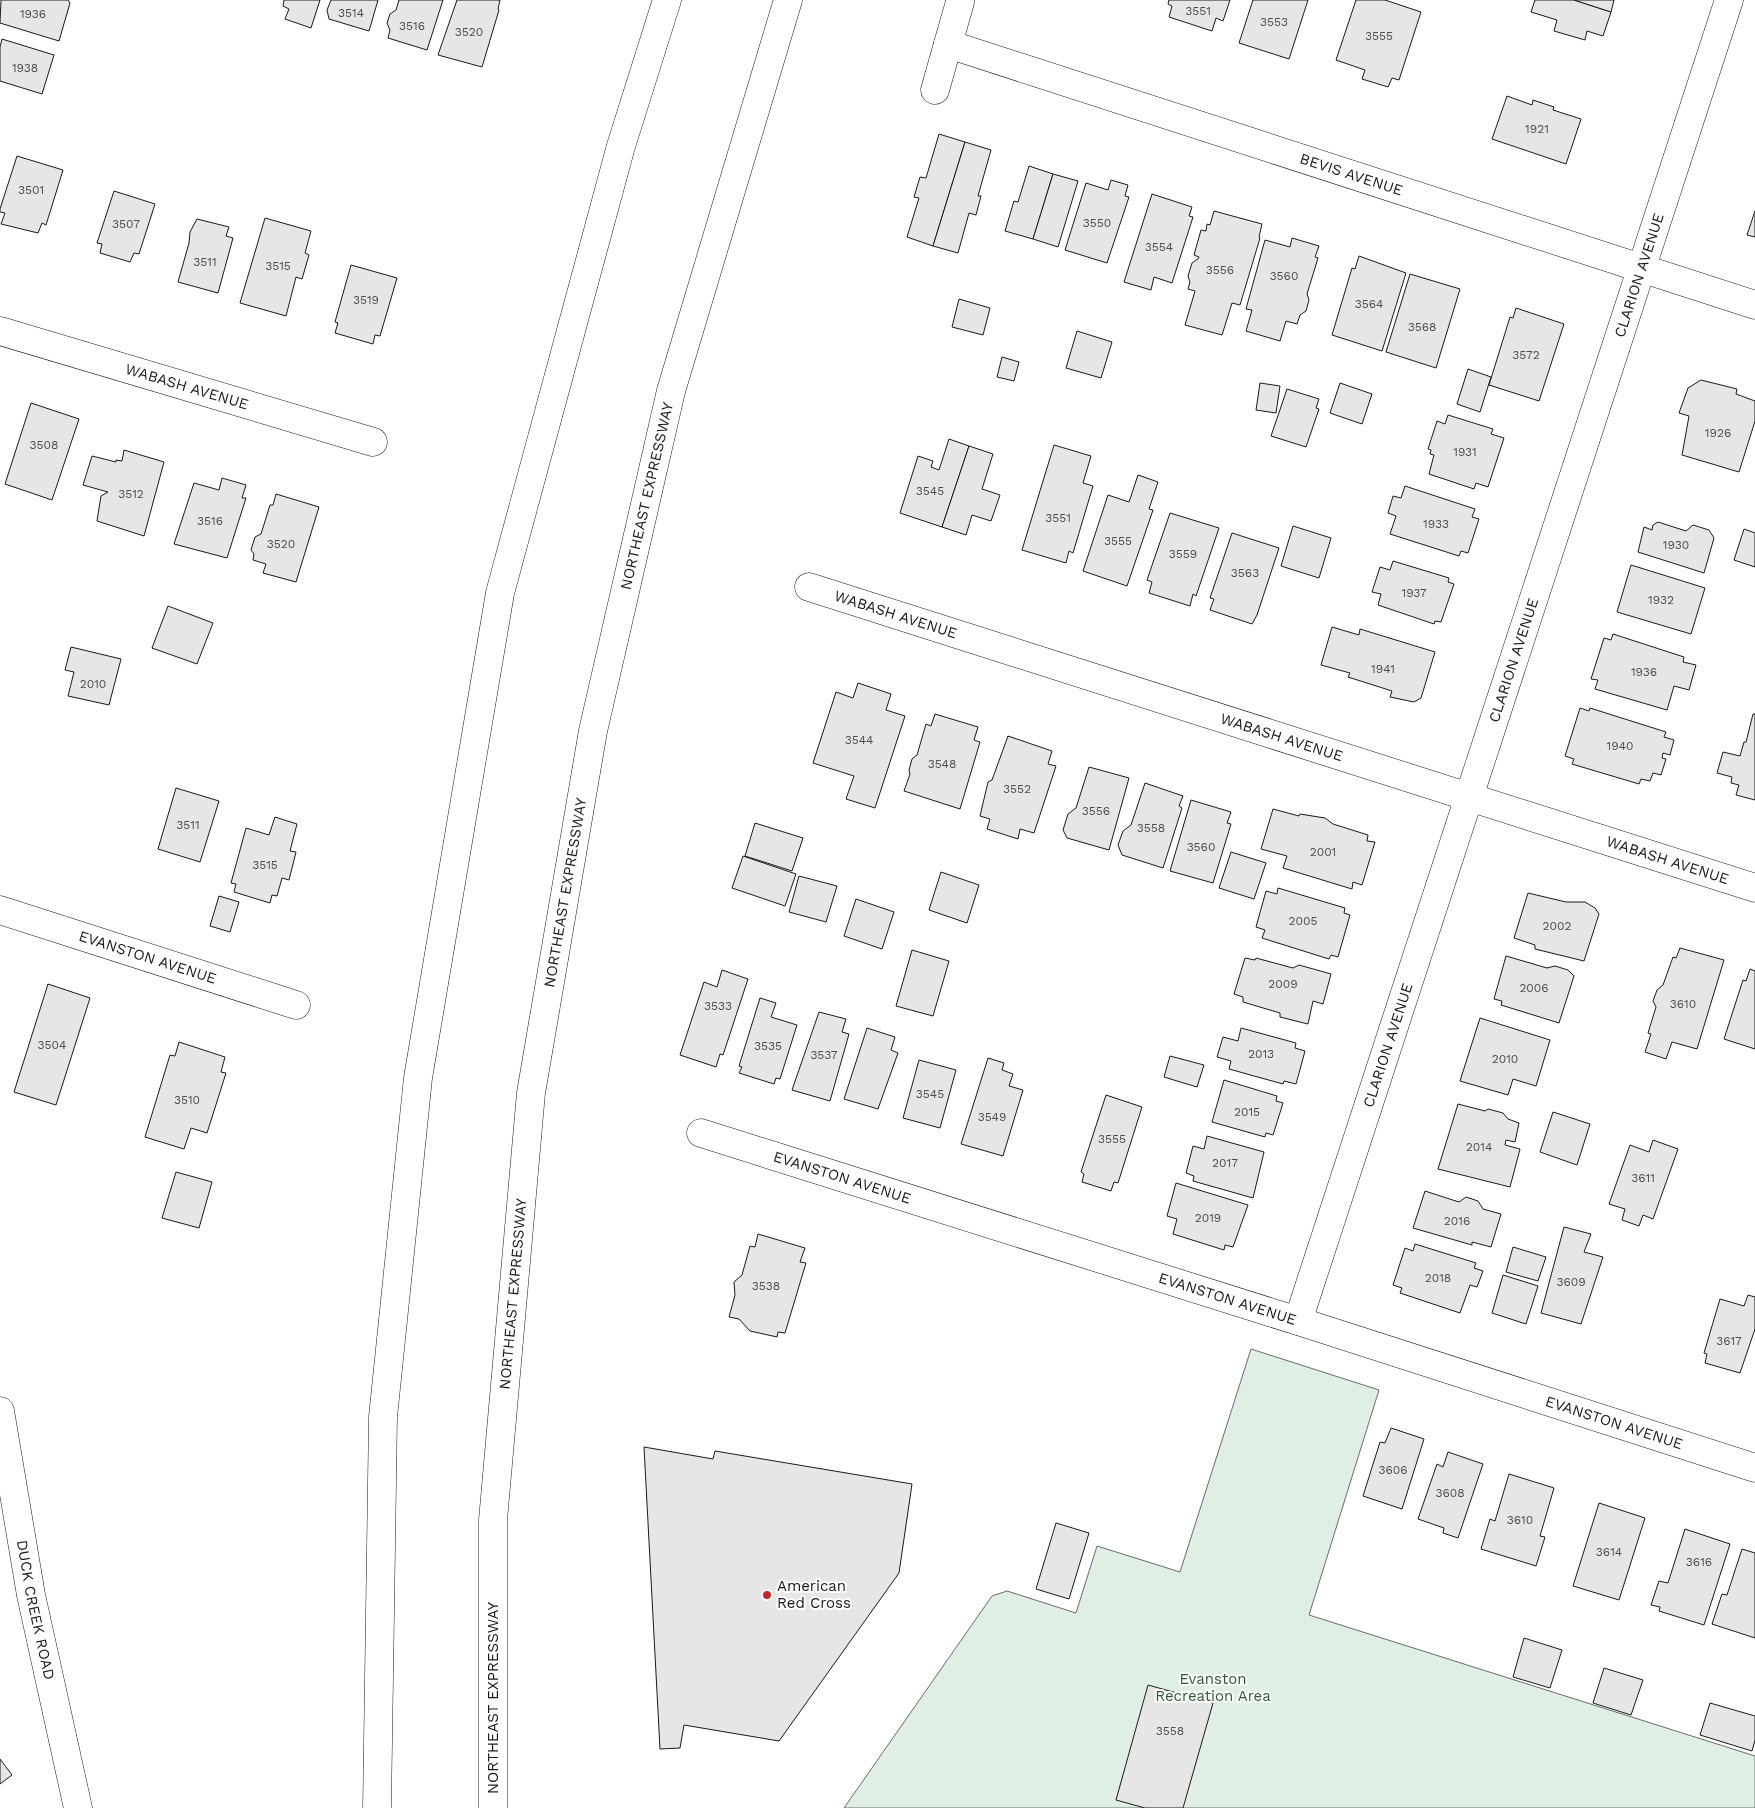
<svg xmlns="http://www.w3.org/2000/svg" width="1755" height="1808" viewBox="0 0 1755 1808" font-family="'Work Sans',sans-serif">
<style>
.green{fill:#e0efe3;stroke:#6a6a6a}
.building{fill:#e6e6e6;stroke:#1a1a1a}
.lines{fill:none;stroke-linecap:round;stroke-linejoin:round}
.street-casing{stroke:#1a1a1a;stroke-width:29}
.secondary-casing{stroke:#1a1a1a;stroke-width:29}
.highway-casing{stroke:#1a1a1a;stroke-width:29}
.street{stroke:#fff;stroke-width:28}
.secondary{stroke:#fff;stroke-width:28}
.highway{stroke:#fff;stroke-width:28}
.poi-dot{fill:#c62828;stroke:#fff;stroke-width:2}
.labels{text-anchor:middle;stroke-width:4;stroke-linejoin:round;paint-order:stroke}
.number-label{font-size:12px;fill:#4d4d4d}
.street-label{font-size:15px;fill:#1a1a1a;stroke:#fff}
.poi-label{font-size:15px;fill:#1a1a1a;stroke:#fff;text-anchor:start}
.park-label{font-size:15px;fill:#2b5a34;stroke:#fff}
</style>
<rect width="100%" height="100%" fill="#fff"/>
<path class="green" d="M1251,1349l128,41 -70,225 446,141v52h-911l148,-212 15,-5 69,22 21,-67 83,26z"/>
<g class="building">
<path d="M1,0h67l2,3 -11,38 -59,-18z"/>
<path d="M284,0h36l-9,28 -26,-9 4,-10 -6,-3z"/>
<path d="M331,0h47l-9,31 -40,-12 -2,-9z"/>
<path d="M399,0h44l-16,50 -39,-12 2,-8 -3,-7 3,-9 6,-4z"/>
<path d="M457,0h43l-2,9 1,1 -17,57 -44,-12z"/>
<path d="M1169,0h61l-7,21 -7,-3 -4,13 -43,-14 3,-11 -4,-2z"/>
<path d="M1253,0h55l-19,59 -50,-16z"/>
<path d="M1356,0h29l36,12 -22,68 -7,-2 -4,9 -26,-8 3,-9 -29,-10z"/>
<path d="M1535,0h39l37,12 -8,24 -16,-5 -2,9 -31,-9 3,-11 -26,-8z"/>
<path d="M1574,0h40l-3,12z"/>
<path d="M2,39l52,16 -12,39 -42,-13v-34z"/>
<path d="M1507,96l25,9 1,-5 21,7 -1,3 28,9 -15,45 -74,-25z"/>
<path d="M939,134l26,8 -32,104 -26,-9 12,-39 -5,-1 6,-20 6,1z"/>
<path d="M965,142l26,8 -13,46h3l-5,19 -7,-2 -11,40 -25,-7z"/>
<path d="M17,156l46,14 -17,55 -4,-2 -4,10 -37,-9 4,-11 -5,-1v-3z"/>
<path d="M1029,166l24,8 -20,65 -28,-8 9,-30 4,1z"/>
<path d="M1053,174l25,7 -20,66 -25,-8z"/>
<path d="M1111,180l17,5 -3,11 4,1 -22,66 -42,-13 21,-67 22,7z"/>
<path d="M114,191l41,13 -16,50 -5,-1 -4,9 -30,-9 2,-9 -5,-1z"/>
<path d="M1152,194l40,13 -3,9 4,1 -21,66 -18,-6 -3,13 -27,-8z"/>
<path d="M1214,211l48,13 -3,13 1,1 -20,67 -8,-2 -10,32 -37,-10 10,-34 -7,-2 2,-7 -2,-6 4,-13 6,-4 1,-2 -5,-2 7,-25 5,1 1,-7 3,1z"/>
<path d="M1755,211v26l-8,-2z"/>
<path d="M265,218l46,13 -6,22 4,2 -7,24 -6,-2 -10,39 -46,-13z"/>
<path d="M197,219l32,8 -3,9 7,2 -15,55 -40,-11 11,-39 1,-11z"/>
<path d="M1292,238l27,8 -4,11 3,1 -11,36 2,6 -3,11 -6,4 -3,9 -11,-3 -6,20 -34,-10 6,-21 -6,-1 19,-69 25,7z"/>
<path d="M1359,256l47,17 -24,78 -50,-16 20,-67 3,1z"/>
<path d="M351,265l46,13 -17,58 -5,-1 -2,9 -38,-11 3,-10 -3,-1z"/>
<path d="M1410,274l50,15 -24,79 -50,-16z"/>
<path d="M959,299l31,9 -7,27 -31,-8z"/>
<path d="M1516,308l48,16 -25,77 -50,-16 21,-68 3,1z"/>
<path d="M1077,331l35,11 -11,36 -35,-10z"/>
<path d="M1002,357l17,5 -5,19 -17,-4z"/>
<path d="M1468,369l23,8 -11,35 -23,-8z"/>
<path d="M1701,380l36,9 -1,5 19,7v20l-16,51 -57,-17 7,-39 -10,-3 9,-25z"/>
<path d="M1260,383l20,3 -4,27 -20,-3z"/>
<path d="M1340,383l32,11 -10,30 -32,-11z"/>
<path d="M1287,389l32,10 -3,9 3,1 -13,38 -35,-11z"/>
<path d="M31,403l48,16 -27,81 -47,-16z"/>
<path d="M1448,415l45,14 -2,5 13,4 -16,49 -12,-4 -2,6 -45,-15 5,-19 -4,-1 1,-4 -3,-1 9,-28 8,3z"/>
<path d="M949,439l20,7 -27,81 -42,-14 18,-57 15,5 -2,6 8,3z"/>
<path d="M1054,445l37,11 -8,27 10,3 -20,67 -4,-2 -3,12 -44,-13z"/>
<path d="M969,446l24,8 -11,35 18,6 -9,26 -19,-6 -6,20 -24,-8z"/>
<path d="M124,450l40,12 -20,74 -47,-15 4,-25 7,-4 -25,-7 9,-29 24,6v-2l6,1z"/>
<path d="M1138,475l20,7 -9,27 4,1 -26,76 -44,-15 25,-76 21,7z"/>
<path d="M222,478l24,7 -4,13h4l-19,60 -53,-14 20,-61 25,7z"/>
<path d="M1405,486l70,23 -3,8 7,2 -11,34 -7,-2 -2,5 -69,-22 6,-18 -8,-3 5,-17 8,2z"/>
<path d="M276,494l43,13 -23,75 -33,-9 3,-9 -13,-4 1,-6 -3,-4 4,-13 6,-3 9,-29h3z"/>
<path d="M1170,513l49,15 -23,68 -3,-2 -3,12 -41,-13 3,-11 -5,-2z"/>
<path d="M1658,522l28,9 7,-6 16,5 5,8 -10,35 -66,-21 6,-25 8,3 1,-5z"/>
<path d="M1293,526l38,12 -12,40 -38,-12z"/>
<path d="M1744,529l11,4v34l-21,-7z"/>
<path d="M1232,533l47,15 -22,67 -5,9 -42,-14 4,-11 -4,-1z"/>
<path d="M1393,561l56,17 -1,4 6,2 -13,38 -6,-1 -1,3 -56,-19 3,-11 -9,-2 8,-25 10,3z"/>
<path d="M1631,565l74,23 -14,46 -74,-22z"/>
<path d="M168,606l45,17 -16,41 -45,-16z"/>
<path d="M1332,627l27,8 1,-6 75,23 -14,46 -7,4 -24,-5 2,-6 -44,-14 2,-4 -29,-8z"/>
<path d="M1613,634l71,23 -1,5 13,3 -7,25 -15,-4 -7,24 -72,-21 3,-9 -7,-1 13,-41 7,2z"/>
<path d="M71,647l50,12 -12,46 -41,-9 6,-24 -9,-2z"/>
<path d="M858,683l33,11 -5,16 19,6 -30,92 -29,-9 8,-23 -41,-13 23,-71 17,6z"/>
<path d="M1580,708l9,3 1,-3 76,24 -2,5 10,3 -4,15 -7,-2 -1,5 4,1 -5,16 -8,-2 -3,8 -9,-2 -2,5 -67,-20 2,-5 -9,-3z"/>
<path d="M935,714l43,13 -4,13 6,2 -20,67 -56,-18 6,-17 -1,-4 3,-11 5,-4 9,-31 5,2z"/>
<path d="M1753,714h2v86l-19,-5 3,-10 -8,-2 1,-6 -15,-4 6,-21 17,4 4,-14h2z"/>
<path d="M1008,736l44,15 -4,13 8,2 -22,67 -14,-4 -2,10 -31,-10 3,-10 -10,-3 8,-34 4,-2z"/>
<path d="M1089,767l40,11 -20,72 -42,-12 -4,-8 5,-16 8,-6z"/>
<path d="M1145,783l38,13 -4,10 3,2 -19,60 -41,-13 -4,-10 5,-14 8,-6z"/>
<path d="M176,788l43,13 -19,61 -42,-13z"/>
<path d="M1191,800l40,12 -4,11 4,1 -18,59 -43,-12z"/>
<path d="M1273,809l26,7 1,-2 25,4 8,6 35,11 -1,6 8,1 -13,43 -9,-3 -1,7 -69,-21 4,-12 -26,-7z"/>
<path d="M275,817l22,7 -7,27 6,1 -7,28 -7,-2 -5,18 -5,-1 -2,8 -36,-11 2,-8 -5,-1 15,-55 23,7z"/>
<path d="M755,823l48,15 -11,33 -47,-15z"/>
<path d="M1231,852l35,11 -12,36 -35,-11z"/>
<path d="M743,856l53,18 -11,32 -53,-18z"/>
<path d="M941,872l38,13 -12,38 -38,-13z"/>
<path d="M799,876l38,10 -11,36 -37,-10z"/>
<path d="M1278,888l67,20 -1,5 6,2 -12,42 -7,-2 -2,4 -67,-21 3,-8 -9,-3 10,-36 11,3z"/>
<path d="M1528,893l38,9h19l10,6 4,6 -15,47 -49,-12v-4l-21,-7z"/>
<path d="M219,896l20,6 -9,30 -20,-6z"/>
<path d="M856,899l38,13 -12,37 -38,-13z"/>
<path d="M1680,948l44,12 -27,89 -25,-7 -6,17 -21,-7 6,-18 -3,-1 8,-26 -3,-6 4,-11 6,-5 10,-28 3,1z"/>
<path d="M912,950l37,11 -16,55 -37,-10z"/>
<path d="M1506,956l41,12 8,-2 13,4 6,6 -15,47 -58,-18 1,-4 -8,-2z"/>
<path d="M1245,958l10,2 1,-2 37,10 6,-3 32,9 -8,30 -10,-3 -5,23 -28,-7v-4l-37,-11v-5l-9,-3z"/>
<path d="M1750,969l5,2v78l-31,-10 19,-59 3,1z"/>
<path d="M722,970l26,9 -25,76 -3,-1 -4,13 -36,-12 24,-73 13,5z"/>
<path d="M48,984l42,14 -34,107 -42,-13z"/>
<path d="M760,998l16,5 -5,14 26,8 -17,54 -4,-1 -2,6 -35,-11 3,-6 -3,-1z"/>
<path d="M819,1012l27,7 -4,13 7,2 -19,67 -38,-11z"/>
<path d="M1480,1018l70,22 -14,46 -23,-7 -5,16 -48,-14z"/>
<path d="M867,1028l28,9 -4,13 7,3 -20,56 -34,-10z"/>
<path d="M1241,1028l55,15 -1,5 10,3 -9,33 -12,-3 -1,3 -54,-15 2,-8 -14,-4 6,-20 15,4z"/>
<path d="M179,1042l46,15 -4,15 5,1 -19,60 -16,-5 -7,21 -39,-12 25,-82 5,1z"/>
<path d="M1170,1056l34,9 -7,22 -33,-10z"/>
<path d="M988,1058l16,5 -2,7 11,4 -4,12 14,4 -20,66 -42,-12z"/>
<path d="M919,1060l37,10 -16,58 -37,-10z"/>
<path d="M1224,1080l53,16 -1,5 7,2 -10,32 -7,-2 -1,4 -53,-15z"/>
<path d="M1106,1095l36,12 -24,76 -4,-1 -3,9 -29,-9 2,-8 -3,-2z"/>
<path d="M1458,1104l27,7 3,-2 15,4 5,6 11,4 -4,19 -9,-2 -1,5 15,4 -10,38 -72,-18z"/>
<path d="M1553,1112l37,12 -13,41 -37,-13z"/>
<path d="M1207,1136l57,16 -11,46 -60,-17 1,-5 -8,-3 7,-27 11,3z"/>
<path d="M1653,1140l25,9 -25,70 -10,-4 -4,11 -17,-6 3,-11 -16,-5 21,-59 19,7z"/>
<path d="M176,1172l36,10 -13,46 -37,-10z"/>
<path d="M1176,1183l72,22 -15,42 -8,-2 -1,5 -51,-16 4,-15 -10,-3z"/>
<path d="M1425,1191l34,11 7,-5 12,4 5,8 18,5 -10,33 -19,-5v3l-59,-17z"/>
<path d="M1564,1227l27,7 -7,18 19,5 -22,67 -40,-11z"/>
<path d="M758,1234l47,14 -5,14 6,1 -21,70 -7,-1 -1,5 -27,-6 -11,-12 -10,-2 6,-22 -1,-13 8,-7 8,-29 5,1z"/>
<path d="M1415,1244l61,19 -2,5 9,3 -6,16 -7,-2 -10,28 -60,-20 2,-5 -9,-3 12,-37 8,3z"/>
<path d="M1513,1247l33,10 -8,24 -32,-9z"/>
<path d="M1503,1275l35,11 -12,38 -34,-11z"/>
<path d="M1748,1295l7,2v32l-15,44 -35,-10 2,-9 -3,-1 16,-54 24,7z"/>
<path d="M1391,1428l33,11 -22,70 -39,-13 17,-54 5,1z"/>
<path d="M644,1447l69,12 2,-8 197,33 -13,89 -120,168 -95,-16 -4,23 -20,1z"/>
<path d="M1448,1452l35,12 -25,74 -15,-5 1,-5 -26,-9 19,-55 6,3z"/>
<path d="M1509,1474l45,14 -14,48 5,1 -9,29 -55,-17 9,-30 5,2z"/>
<path d="M1599,1503l46,15 -26,82 -46,-14z"/>
<path d="M1056,1523l33,10 -20,66 -33,-10z"/>
<path d="M1685,1529l45,15 -26,81 -45,-14 1,-4 -9,-2 8,-24 9,2z"/>
<path d="M1742,1549l13,4v85l-43,-14 10,-30 5,1z"/>
<path d="M1524,1638l38,12 -12,38 -37,-11z"/>
<path d="M1604,1668l39,12 -12,35 -38,-12z"/>
<path d="M1148,1685l65,18 -30,105h-38l-29,-8z"/>
<path d="M1710,1703l45,13v24l-3,11 -52,-16z"/>
<path d="M0,1759l12,16 -12,9z"/>
</g>
<g class="lines">
<g class="street-casing">
<g id="street">
<path id="s1" d="M948,44l807,261"/>
<path d="M935,90l25,-88"/>
<path id="s2" d="M0,331l373,111"/>
<path id="s3" d="M809,587l946,301"/>
<path id="s4" d="M0,910l296,95"/>
<path id="s5" d="M701,1133l597,188 457,147"/>
<path id="s6" d="M1298,1321l431,-1321"/>
</g>
</g>
<g class="secondary-casing">
<g id="secondary">
<path id="s7" d="M0,1411l31,184 47,213"/>
</g>
</g>
<g class="highway-casing">
<g id="highway">
<path d="M377,1808l6,-391 35,-339 82,-485 121,-447 46,-146"/>
<path id="s8" d="M493,1808v-288l38,-427 62,-362 78,-340 117,-391"/>
</g>
</g>
<use href="#street" class="street"/>
<use href="#secondary" class="secondary"/>
<use href="#highway" class="highway"/>
</g>
<circle class="poi-dot" cx="767" cy="1595" r="5"/>
<g class="labels">
<g class="number-label">
<text x="1198" y="15">3551</text>
<text x="351" y="17">3514</text>
<text x="33" y="18">1936</text>
<text x="1274" y="26">3553</text>
<text x="412" y="30">3516</text>
<text x="469" y="36">3520</text>
<text x="1379" y="40">3555</text>
<text x="25" y="72">1938</text>
<text x="1537" y="133">1921</text>
<text x="31" y="194">3501</text>
<text x="1097" y="227">3550</text>
<text x="126" y="228">3507</text>
<text x="1159" y="251">3554</text>
<text x="205" y="266">3511</text>
<text x="278" y="270">3515</text>
<text x="1220" y="274">3556</text>
<text x="1284" y="280">3560</text>
<text x="366" y="304">3519</text>
<text x="1369" y="308">3564</text>
<text x="1422" y="331">3568</text>
<text x="1526" y="359">3572</text>
<text x="1718" y="437">1926</text>
<text x="44" y="449">3508</text>
<text x="1465" y="456">1931</text>
<text x="930" y="495">3545</text>
<text x="131" y="498">3512</text>
<text x="1058" y="522">3551</text>
<text x="210" y="525">3516</text>
<text x="1436" y="528">1933</text>
<text x="1118" y="545">3555</text>
<text x="281" y="548">3520</text>
<text x="1676" y="549">1930</text>
<text x="1183" y="558">3559</text>
<text x="1245" y="577">3563</text>
<text x="1414" y="597">1937</text>
<text x="1661" y="604">1932</text>
<text x="1383" y="673">1941</text>
<text x="1644" y="676">1936</text>
<text x="93" y="688">2010</text>
<text x="859" y="744">3544</text>
<text x="1620" y="750">1940</text>
<text x="942" y="768">3548</text>
<text x="1017" y="793">3552</text>
<text x="1096" y="815">3556</text>
<text x="188" y="829">3511</text>
<text x="1151" y="832">3558</text>
<text x="1201" y="851">3560</text>
<text x="1323" y="856">2001</text>
<text x="265" y="869">3515</text>
<text x="1303" y="925">2005</text>
<text x="1557" y="930">2002</text>
<text x="1283" y="988">2009</text>
<text x="1534" y="992">2006</text>
<text x="1683" y="1008">3610</text>
<text x="718" y="1010">3533</text>
<text x="52" y="1049">3504</text>
<text x="768" y="1050">3535</text>
<text x="1261" y="1058">2013</text>
<text x="824" y="1059">3537</text>
<text x="1505" y="1063">2010</text>
<text x="930" y="1098">3545</text>
<text x="187" y="1104">3510</text>
<text x="1247" y="1116">2015</text>
<text x="992" y="1121">3549</text>
<text x="1112" y="1143">3555</text>
<text x="1479" y="1151">2014</text>
<text x="1225" y="1167">2017</text>
<text x="1643" y="1182">3611</text>
<text x="1208" y="1222">2019</text>
<text x="1457" y="1225">2016</text>
<text x="1438" y="1282">2018</text>
<text x="1571" y="1286">3609</text>
<text x="766" y="1290">3538</text>
<text x="1729" y="1345">3617</text>
<text x="1393" y="1474">3606</text>
<text x="1450" y="1497">3608</text>
<text x="1520" y="1524">3610</text>
<text x="1609" y="1556">3614</text>
<text x="1699" y="1566">3616</text>
<text x="1170" y="1735">3558</text>
</g>
<g class="street-label">
<text dy="5" stroke="none"><textPath href="#s1" startOffset="424">BEVIS AVENUE</textPath></text>
<text dy="5" stroke="none"><textPath href="#s6" startOffset="1100">CLARION AVENUE</textPath></text>
<text dy="5" stroke="none"><textPath href="#s2" startOffset="195">WABASH AVENUE</textPath></text>
<text dy="5" stroke="none"><textPath href="#s8" startOffset="1325">NORTHEAST EXPRESSWAY</textPath></text>
<text dy="5" stroke="none"><textPath href="#s3" startOffset="91">WABASH AVENUE</textPath></text>
<text dy="5" stroke="none"><textPath href="#s6" startOffset="695">CLARION AVENUE</textPath></text>
<text dy="5" stroke="none"><textPath href="#s3" startOffset="496">WABASH AVENUE</textPath></text>
<text dy="5" stroke="none"><textPath href="#s3" startOffset="901">WABASH AVENUE</textPath></text>
<text dy="5" stroke="none"><textPath href="#s8" startOffset="920">NORTHEAST EXPRESSWAY</textPath></text>
<text dy="5" stroke="none"><textPath href="#s4" startOffset="155">EVANSTON AVENUE</textPath></text>
<text dy="5" stroke="none"><textPath href="#s6" startOffset="290">CLARION AVENUE</textPath></text>
<text dy="5" stroke="none"><textPath href="#s5" startOffset="148">EVANSTON AVENUE</textPath></text>
<text dy="5" stroke="none"><textPath href="#s8" startOffset="515">NORTHEAST EXPRESSWAY</textPath></text>
<text dy="5" stroke="none"><textPath href="#s5" startOffset="552">EVANSTON AVENUE</textPath></text>
<text dy="5" stroke="none"><textPath href="#s5" startOffset="958">EVANSTON AVENUE</textPath></text>
<text dy="5" stroke="none"><textPath href="#s7" startOffset="202">DUCK CREEK ROAD</textPath></text>
<text transform="translate(493 1698) rotate(-90)" y="5">NORTHEAST EXPRESSWAY</text>
</g>
<g class="poi-label">
<text x="777" y="1591">American<tspan x="777" dy="17">Red Cross</tspan></text>
</g>
<g class="park-label">
<text x="1213" y="1684">Evanston<tspan x="1213" dy="17">Recreation Area</tspan></text>
</g>
</g>
</svg>
